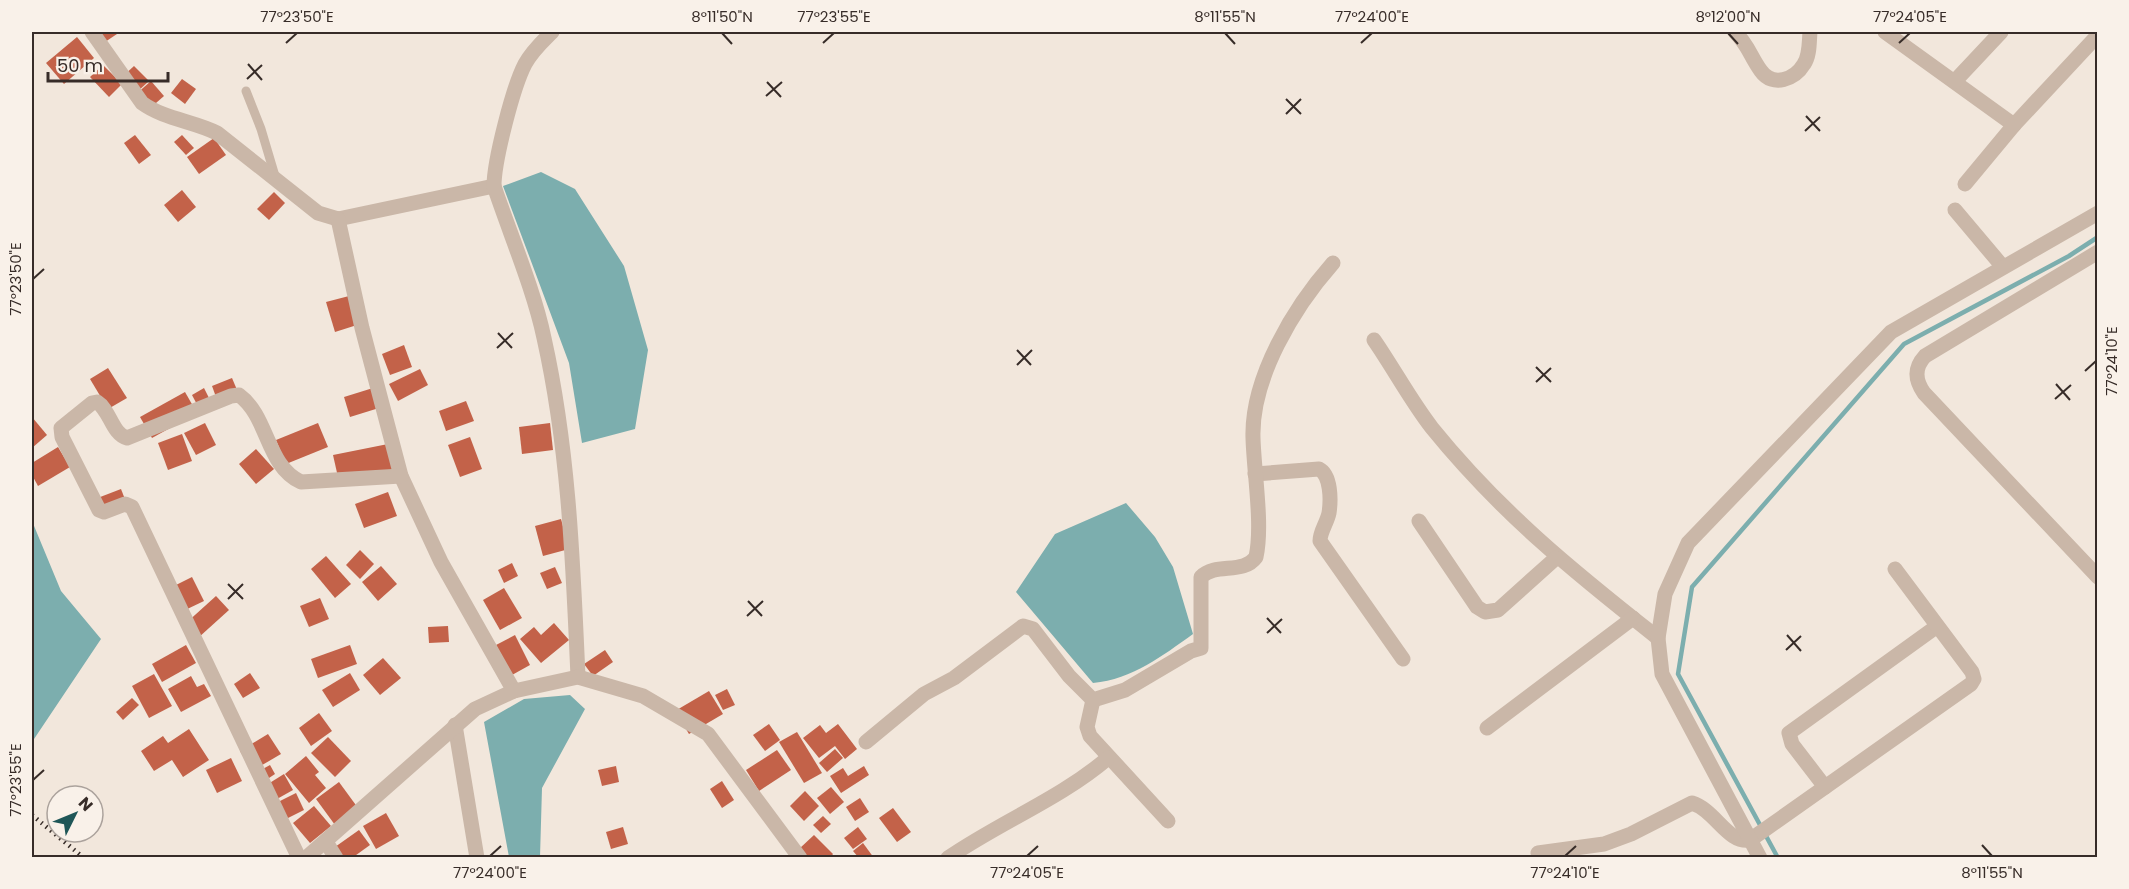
<svg xmlns="http://www.w3.org/2000/svg" width="2129" height="889" viewBox="0 0 2129 889" font-family="Poppins,sans-serif">
<style>
.water{fill:#7caeae}
.lines{fill:none;stroke-linecap:round;stroke-linejoin:round}
.stream{stroke:#7caeae;stroke-width:4.5}
.building{fill:#c36249}
.service{stroke:#cab7a8;stroke-width:9}
.minor{stroke:#cab7a8;stroke-width:15}
.tertiary{stroke:#cab7a8;stroke-width:15}
.rail{stroke:#372c28;stroke-width:4.5;stroke-dasharray:1.5 4.5;stroke-linecap:butt}
.ticks{fill:none;stroke:#372c28;stroke-width:2}
.neatline{fill:none;stroke:#372c28;stroke-width:2}
.ticks-label{font-size:15px;text-anchor:middle;fill:#372c28}
</style>
<rect width="100%" height="100%" fill="#f2e7dc"/>
<g class="water">
<path d="M541,172l34,17 49,77 24,84 -13,79 -53,14 -13,-80 -66,-177z"/>
<path d="M1126,503l29,34 18,30 20,67c-31,22 -60,45 -100,49l-77,-91 39,-58z"/>
<path d="M32,521l29,70 40,48 -69,103z"/>
<path d="M570,695l15,14 -43,79 -2,69h-31l-25,-135 40,-23z"/>
</g>
<g class="lines">
<path class="stream" d="M1778,858l-100,-184 14,-87 212,-243 165,-88 29,-19"/>
</g>
<g class="building">
<path d="M97,32h23l-15,10z"/>
<path d="M77,37l17,21 -30,26 -18,-21z"/>
<path d="M103,65l19,19 -13,13 -19,-20z"/>
<path d="M134,66l15,15 -12,11 -15,-15z"/>
<path d="M182,79l14,10 -11,15 -14,-11z"/>
<path d="M151,81l13,15 -16,14 -13,-15z"/>
<path d="M135,135l16,20 -12,9 -15,-21z"/>
<path d="M182,135l12,13 -8,7 -12,-13z"/>
<path d="M214,138l12,17 -27,19 -12,-17z"/>
<path d="M182,190l14,17 -18,15 -14,-17z"/>
<path d="M274,192l11,11 -16,17 -12,-11z"/>
<path d="M349,296l8,29 -22,7 -9,-30z"/>
<path d="M404,345l8,22 -22,8 -8,-21z"/>
<path d="M108,368l19,30 -19,11 -18,-30z"/>
<path d="M420,369l8,16 -30,16 -9,-17z"/>
<path d="M232,378l8,19 -21,8 -7,-19z"/>
<path d="M204,388l10,20 -12,6 -10,-19z"/>
<path d="M373,388l6,20 -29,9 -6,-20z"/>
<path d="M185,392l12,21 -45,25 -12,-21z"/>
<path d="M466,401l8,20 -28,10 -7,-20z"/>
<path d="M32,417l15,18 -15,13z"/>
<path d="M205,423l11,22 -20,10 -12,-22z"/>
<path d="M318,423l10,24 -42,17 -10,-24z"/>
<path d="M550,423l3,27 -31,4 -3,-27z"/>
<path d="M182,434l10,27 -24,9 -10,-27z"/>
<path d="M470,437l12,32 -22,8 -12,-32z"/>
<path d="M388,444l7,31 -55,11 -7,-31z"/>
<path d="M58,447l12,20 -32,19 -6,-11v-12z"/>
<path d="M256,449l18,20 -18,15 -17,-20z"/>
<path d="M121,489l7,18 -26,10 -7,-18z"/>
<path d="M388,492l9,24 -33,12 -9,-24z"/>
<path d="M561,519l8,30 -26,7 -8,-30z"/>
<path d="M360,550l14,14 -14,15 -14,-14z"/>
<path d="M326,556l25,28 -16,14 -24,-29z"/>
<path d="M512,563l6,13 -14,7 -6,-13z"/>
<path d="M381,566l16,18 -19,17 -16,-19z"/>
<path d="M555,567l7,16 -15,6 -7,-16z"/>
<path d="M192,577l12,24 -23,11 -11,-24z"/>
<path d="M504,588l18,30 -22,12 -17,-30z"/>
<path d="M216,596l13,14 -31,28 -13,-14z"/>
<path d="M320,598l9,21 -20,8 -9,-21z"/>
<path d="M554,623l15,17 -28,23 -21,-24 14,-12 7,8z"/>
<path d="M448,626l1,16 -20,1 -1,-16z"/>
<path d="M515,635l15,30 -18,10 -16,-30z"/>
<path d="M186,645l10,18 -34,19 -10,-18z"/>
<path d="M350,645l7,19 -39,14 -7,-19z"/>
<path d="M605,650l8,12 -20,14 -9,-12z"/>
<path d="M383,658l18,20 -21,17 -17,-20z"/>
<path d="M250,673l10,15 -17,10 -9,-14z"/>
<path d="M350,673l10,17 -27,17 -11,-17z"/>
<path d="M154,674l18,32 -23,12 -17,-32z"/>
<path d="M191,676l6,11 7,-3 7,12 -30,16 -13,-23z"/>
<path d="M727,689l8,16 -12,5 -8,-15z"/>
<path d="M709,691l14,23 -34,20 -14,-23z"/>
<path d="M132,698l7,7 -16,15 -7,-8z"/>
<path d="M319,713l13,18 -21,15 -12,-18z"/>
<path d="M769,724l11,16 -15,11 -12,-16z"/>
<path d="M838,724l19,25 -12,10 -10,-13 -16,12 -16,-20 17,-13 6,8z"/>
<path d="M189,729l20,31 -26,17 -11,-17 -18,11 -13,-20 22,-15 5,7z"/>
<path d="M797,732l25,41 -18,10 -25,-41z"/>
<path d="M268,734l13,20 -29,17 -12,-20z"/>
<path d="M328,737l23,24 -16,16 -24,-24z"/>
<path d="M835,749l8,9 -16,14 -8,-9z"/>
<path d="M777,750l14,20 -32,21 -13,-21z"/>
<path d="M306,756l13,16 -4,3 11,13 -17,15 -24,-29z"/>
<path d="M231,758l11,23 -25,12 -11,-23z"/>
<path d="M270,765l5,9 -9,6 -5,-10z"/>
<path d="M616,766l3,16 -17,4 -4,-16z"/>
<path d="M864,766l5,9 -28,18 -11,-17 13,-8 5,8z"/>
<path d="M284,774l9,16 -16,9 -9,-15z"/>
<path d="M722,781l12,19 -12,8 -12,-19z"/>
<path d="M339,782l19,26 -23,17 -19,-26z"/>
<path d="M831,787l13,15 -14,12 -13,-16z"/>
<path d="M805,791l14,15 -15,15 -14,-15z"/>
<path d="M296,793l8,17 -18,9 -8,-17z"/>
<path d="M860,798l9,14 -14,9 -9,-14z"/>
<path d="M314,806l17,20 -21,17 -17,-20z"/>
<path d="M893,808l18,24 -14,10 -18,-24z"/>
<path d="M386,813l13,23 -23,13 -13,-23z"/>
<path d="M823,816l8,8 -10,9 -8,-8z"/>
<path d="M623,827l5,17 -17,5 -5,-17z"/>
<path d="M858,827l9,12 -14,10 -9,-11z"/>
<path d="M359,830l11,15 -18,13h-10l-7,-11z"/>
<path d="M814,835l19,19 -3,4h-23l-8,-9z"/>
<path d="M863,843l11,15h-15l-6,-7z"/>
</g>
<g class="lines">
<path class="service" d="M246,91l15,38 14,47"/>
<g class="minor">
<path d="M92,32l50,71c22,16 51,18 75,30l101,80 20,6 156,-33"/>
<path d="M552,32c-10,10 -20,19 -27,32 -12,23 -31,97 -31,122 16,48 40,104 50,152 25,112 29,225 34,339"/>
<path d="M1735,32c14,14 15,24 26,39 12,17 34,8 43,-7 6,-9 5,-22 6,-32"/>
<path d="M1885,32l129,93"/>
<path d="M1955,81l46,-49"/>
<path d="M1965,184l49,-59 84,-90"/>
<path d="M1955,210l48,57"/>
<path d="M338,219l24,109 39,148 40,86 73,129"/>
<path d="M1374,340c20,29 37,61 58,88 68,84 142,144 226,210"/>
<path d="M1255,474l64,-5c12,6 12,31 10,44 -2,10 -9,18 -9,28l83,118"/>
<path d="M1419,521l58,86 8,5 13,-2 58,-52"/>
<path d="M1093,700l-6,27 3,9 78,85"/>
<path d="M455,725l22,133"/>
<path d="M1487,728l146,-110"/>
<path d="M866,742l58,-48 30,-16 69,-52 10,3 36,47 24,24 32,-10 66,-39 10,-3v-71c15,-15 42,-2 55,-20 7,-32 -2,-84 -3,-119 -2,-60 41,-131 80,-175"/>
<path d="M1825,787l-33,-43 -3,-11 147,-106"/>
<path d="M326,842l10,16"/>
<path d="M1538,853l66,-9 27,-10 61,-31c23,7 36,41 58,37l221,-156 3,-5 -2,-7 -77,-103"/>
<path d="M299,858l-167,-351 -7,-3 -21,8 -5,-2 -37,-73 -1,-9 31,-25 5,-1c13,8 15,32 30,36l104,-42 8,-1c30,22 27,71 62,87l100,-6"/>
<path d="M306,858l169,-149 39,-18 64,-14 65,19 65,38 92,124"/>
<path d="M948,858c52,-36 112,-59 160,-100"/>
</g>
<g class="tertiary">
<path d="M2098,252l-173,104c-11,12 -10,24 -1,37l174,184"/>
<path d="M1760,858l-98,-184 -4,-36 7,-44 23,-51 203,-211 207,-119"/>
</g>
<path class="rail" d="M32,815l52,43"/>
</g>
<path class="ticks" d="M722,33l10,11M1225,33l10,11M1728,33l10,11M286,43l11,-10M823,43l11,-10M1361,43l11,-10M1899,43l11,-10M248,64l14,16M247,79l15,-14M767,82l14,15M766,96l16,-14M1286,99l15,15M1286,114l15,-15M1806,116l14,15M1805,131l15,-14M33,279l11,-10M498,333l14,15M497,348l16,-15M1017,350l14,15M1017,365l15,-15M1536,367l15,15M2085,371l11,-10M1536,382l15,-14M2056,384l14,16M2055,399l16,-14M228,584l15,15M228,599l15,-15M748,601l14,15M747,616l16,-15M1267,618l14,15M1267,633l15,-14M1787,635l14,16M1786,650l15,-14M33,780l11,-10M1982,845l10,11M490,856l11,-10M1027,856l11,-10M1565,856l11,-10"/>
<rect width="2129" height="889" fill="none" stroke="#f9f1e9" stroke-width="66"/>
<g transform="translate(75 814) rotate(47)"><circle r="28" fill="#f9f1e9" stroke="#aba29c" stroke-width="1.5"/>
<path d="M0-4.5L10 22L0 15L-10 22Z" fill="#1f5657"/>
<text y="-9" font-size="16" font-weight="bold" text-anchor="middle" fill="#372c28">N</text>
</g>
<path d="M48 72v9h120v-9" fill="none" stroke="#372c28" stroke-width="3"/>
<text x="57" y="72" font-size="18" fill="#372c28" stroke="#f9f1e9" stroke-width="4.5" paint-order="stroke">50 m</text>
<rect x="33" y="33" width="2063" height="823" class="neatline"/>
<g class="ticks-label">
<text x="297" y="22">77°23'50"E</text>
<text x="722" y="22">8°11'50"N</text>
<text x="834" y="22">77°23'55"E</text>
<text x="1225" y="22">8°11'55"N</text>
<text x="1372" y="22">77°24'00"E</text>
<text x="1728" y="22">8°12'00"N</text>
<text x="1910" y="22">77°24'05"E</text>
<text transform="translate(16 279) rotate(-90)" y="5">77°23'50"E</text>
<text transform="translate(2112 361) rotate(-90)" y="5">77°24'10"E</text>
<text transform="translate(16 780) rotate(-90)" y="5">77°23'55"E</text>
<text x="490" y="878">77°24'00"E</text>
<text x="1027" y="878">77°24'05"E</text>
<text x="1565" y="878">77°24'10"E</text>
<text x="1992" y="878">8°11'55"N</text>
</g>
</svg>
